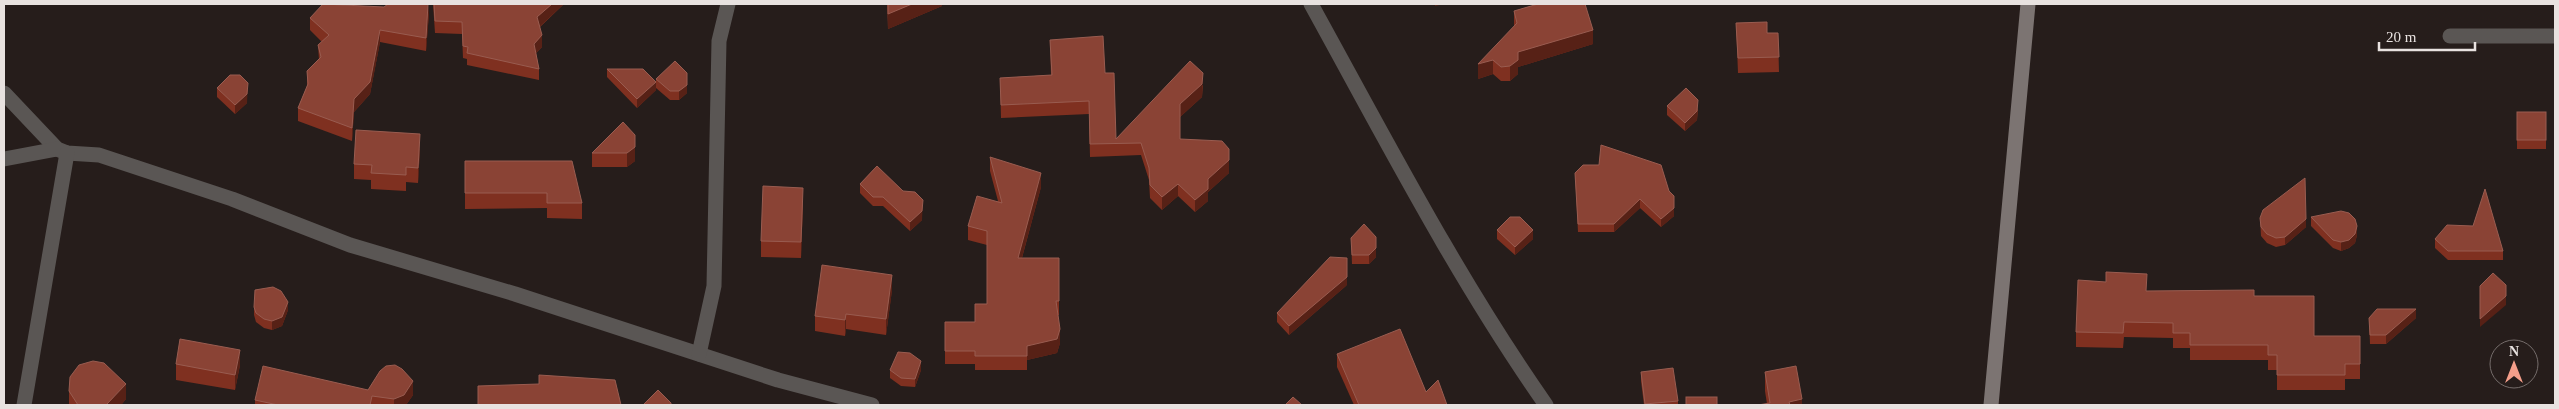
<svg xmlns="http://www.w3.org/2000/svg" width="2559" height="409" viewBox="0 0 2559 409" font-family="'Times New Roman',serif">
<style>
.lines{fill:none;stroke-linecap:round;stroke-linejoin:round}
.street{stroke:#5a5654;stroke-width:15}
.secondary{stroke:#7c7472;stroke-width:15}
.wall{fill:#7f3020}
.shaded-wall{fill:#572116}
.building{fill:#8a4335;stroke:#995c50}
</style>
<rect width="100%" height="100%" fill="#261d1b"/>
<g class="lines">
<g class="street">
<path d="M1311,4c75,136 146,274 235,401"/>
<path d="M2450,36h105"/>
<path d="M4,93l53,56 10,4 32,2 133,44 118,46 165,49 263,86 94,25"/>
<path d="M4,159l53,-10"/>
<path d="M699,354l15,-68 5,-245 9,-37"/>
<path d="M24,405l43,-252"/>
</g>
<path class="secondary" d="M1991,405l37,-401"/>
</g>
<g class="wall">
<path d="M433,4h131l-24,23 2,20 -6,6 3,16v11l-72,-15v-6l-4,-1 -1,-24 -27,-1z"/>
<path d="M887,4h55v2l-54,23z"/>
<path d="M1514,11l79,33 -75,23v7l-8,7h-9l-8,-7 -15,5 36,-52z"/>
<path d="M429,13l-3,38 -46,-9 -10,52 -16,18 -2,29 -54,-20v-13l9,-22v-15l12,-11 -1,-15 4,-3 -12,-12v-12z"/>
<path d="M1736,23l31,10h11l1,39 -41,1z"/>
<path d="M1050,40l55,33 11,66 87,-54 -1,12 -22,20v22l49,22v12l-21,19v9l-13,11 -17,-16 -16,14 -12,-12 -1,-18 -8,-25 -51,2 -1,-43 -88,4 -1,-40 51,-3z"/>
<path d="M607,69l49,21 -19,18 -30,-31z"/>
<path d="M656,79l31,14 -8,7h-9l-14,-12z"/>
<path d="M217,88l30,15 -12,11 -18,-17z"/>
<path d="M1667,106l31,3 -1,11 -12,11 -18,-16z"/>
<rect x="2517" y="112" width="29" height="37"/>
<path d="M420,149l-2,34 -12,-1v9l-35,-2v-9l-17,-1v-15z"/>
<path d="M635,149v12l-8,6h-35v-14z"/>
<path d="M990,157l51,30 -19,71h37v57h-1l2,28 -3,10 -30,7v10h-52v-6h-30v-42h30l12,-18v-59l-19,-5v-14l30,-25 -8,-30z"/>
<path d="M465,161l117,42v16l-35,-1v-10l-82,1z"/>
<path d="M1583,165l91,51 -13,11 -21,-19 -26,24h-36l-3,-59z"/>
<path d="M877,166l45,54 -12,11 -27,-25h-10l-13,-13v-9z"/>
<path d="M803,203l-2,55 -40,-1v-16z"/>
<path d="M2311,217l46,18 -2,8 -6,5 -8,3 -8,-3 -22,-22z"/>
<path d="M2260,218l46,9 -21,18 -9,2 -9,-4 -6,-7z"/>
<path d="M1497,230l36,9 -18,16 -18,-16z"/>
<path d="M1351,238l25,19 -7,7h-17z"/>
<path d="M2435,239l68,12v9h-55l-13,-12z"/>
<path d="M1347,285l-58,50 -12,-13v-9z"/>
<path d="M892,290l-6,45 -40,-6 -1,7 -30,-5v-15z"/>
<path d="M2147,291l107,5 60,40h46v43h-15v11h-68v-20h-9v-10h-78v-12h-17v-10l-49,-1 -1,11 -47,-1v-15z"/>
<path d="M254,307l34,3 -6,16 -10,4 -8,-2 -8,-6 -2,-7z"/>
<path d="M2369,318h47l-30,26h-16z"/>
<path d="M1337,354l89,38 21,13h-93l-17,-38z"/>
<path d="M176,364l64,1 -5,25 -59,-10z"/>
<path d="M890,370h31l-6,17 -14,-1 -11,-8z"/>
<path d="M1641,372l37,29v4h-34l-3,-24z"/>
<path d="M1765,372l37,33 -35,-1 -2,-13z"/>
<path d="M368,390l45,5 -7,10h-151v-5z"/>
<path d="M69,391l57,8 -5,6h-52z"/>
</g>
<g class="shaded-wall">
<path d="M428,4l1,9 -3,38v-13z"/>
<path d="M552,4h12l-27,25v-12z"/>
<path d="M912,4h30v2l-54,23v-15z"/>
<path d="M1435,4h9l-9,2z"/>
<path d="M380,30v12l-10,52 -16,18 -2,29v-13l2,-29z"/>
<path d="M1593,30v14l-75,23v7l-8,7v-15l8,-14z"/>
<path d="M542,35v12l-8,8v-11z"/>
<path d="M1493,60v14l-15,5v-15z"/>
<path d="M687,73v20l-8,7v-9z"/>
<path d="M1203,73l-1,24 -22,20v-13z"/>
<path d="M656,82v8l-19,18v-9z"/>
<path d="M248,83l-1,20 -12,11v-9z"/>
<path d="M1698,100l-1,20 -12,11v-8z"/>
<path d="M420,134v15l-2,34v-15z"/>
<path d="M635,135v26l-8,6v-14z"/>
<path d="M1229,149v24l-21,19v9l-13,11v-12l13,-21z"/>
<path d="M1041,173v14l-23,85v-14z"/>
<path d="M1178,184v12l-16,14v-13z"/>
<path d="M803,188v15l-2,55v-16z"/>
<path d="M1640,199v9l-26,24v-8z"/>
<path d="M923,200l-1,20 -12,11v-9z"/>
<path d="M1674,208v8l-13,11v-8z"/>
<path d="M2306,219v8l-21,18v-8z"/>
<path d="M2357,226v9l-2,8 -6,5 -8,3v-9z"/>
<path d="M1533,230v9l-18,16v-8z"/>
<path d="M1376,248v9l-7,7v-9z"/>
<path d="M892,275v15l-6,45v-16z"/>
<path d="M1347,277v8l-58,50v-9z"/>
<path d="M2506,296v9l-26,22v-8z"/>
<path d="M288,302v8l-6,16 -10,4v-9z"/>
<path d="M2416,309v9l-30,26v-9z"/>
<path d="M846,314v15l-1,7v-16z"/>
<path d="M1060,329v14l-3,10 -30,7v-14z"/>
<path d="M240,350v15l-5,25v-15z"/>
<path d="M921,361v9l-6,17v-8z"/>
<path d="M413,381v14l-7,10h-12v-6z"/>
<path d="M126,384v15l-5,6h-15z"/>
<path d="M1802,399v6h-13v-3z"/>
</g>
<g class="building">
<path d="M323,4l61,3 4,-3h40l-2,34 -46,-8 -10,52 -16,17 -2,29 -54,-20 10,-24 -1,-13 14,-14 -3,-12 11,-10 -19,-17z"/>
<path d="M434,4h118l-15,13 5,18 -8,9 5,25 -72,-16 1,-6 -5,-1 -1,-24 -27,-1z"/>
<path d="M888,4h24l-24,10z"/>
<path d="M1538,4h47l8,26 -75,22v8l-8,6 -9,1 -8,-7 -15,4 39,-41 -3,-12z"/>
<path d="M1767,22v11h11l1,24 -41,1 -2,-35z"/>
<path d="M1103,36l2,37h9l2,66 74,-78 13,12 -1,11 -22,20v35l42,2 7,8v11l-21,19v10l-13,11 -17,-16 -16,13 -12,-12 -1,-17 -8,-25 -51,1 -1,-43 -88,4 -1,-27 52,-3 -2,-35z"/>
<path d="M675,61l12,12v12l-8,6h-9l-14,-12z"/>
<path d="M607,69h36l13,13 -19,17z"/>
<path d="M230,75h10l8,8 -1,11 -12,11 -18,-17z"/>
<path d="M1686,88l12,12 -1,11 -12,12 -18,-17z"/>
<rect x="2517" y="112" width="29" height="28"/>
<path d="M623,122l12,13v12l-8,6h-35z"/>
<path d="M356,130l64,4 -2,34 -12,-1v8l-35,-2 1,-8 -18,-1z"/>
<path d="M1601,145l60,20 8,26 5,5v12l-13,11 -21,-20 -26,25h-36l-3,-51 8,-8h16z"/>
<path d="M990,157l51,16 -23,85h41v43h-3l4,28 -3,10 -30,7v10h-52v-5h-30v-29h30v-18h12v-73l-19,-5 9,-30 25,7z"/>
<path d="M465,161h107l10,42h-35v-10h-82z"/>
<path d="M877,166l26,25 12,1 8,8 -1,11 -12,11 -27,-25h-10l-13,-13z"/>
<path d="M2305,178l1,41 -21,18 -9,1 -9,-4 -6,-7 -1,-9 3,-8z"/>
<path d="M763,186l40,2 -2,54 -40,-1z"/>
<path d="M2485,189l18,62h-55l-13,-12 12,-14 26,1z"/>
<path d="M2341,211l8,2 6,6 2,7 -2,8 -6,6 -8,2 -8,-2 -22,-23z"/>
<path d="M1510,217h10l13,13 -18,17 -18,-17z"/>
<path d="M1364,224l12,13v11l-7,7h-17l-1,-17z"/>
<path d="M1330,257l17,1v19l-58,49 -12,-13z"/>
<path d="M822,265l70,10 -6,44 -40,-5 -1,6 -30,-4z"/>
<path d="M2106,272l41,2 -1,17 108,-1v6h60v40h46v28h-15v11h-68v-20h-9v-10h-78v-12h-17v-10l-49,-1 -1,11 -47,-1 2,-52 28,2z"/>
<path d="M2493,273l13,12v11l-26,23v-33z"/>
<path d="M273,287l8,4 7,11 -6,15 -10,4 -8,-2 -8,-6 -2,-6 1,-17z"/>
<path d="M2377,309h39l-30,26h-16l-1,-17z"/>
<path d="M1400,329l26,63 12,-12 9,25h-88l-22,-51z"/>
<path d="M180,339l60,11 -5,25 -59,-11z"/>
<path d="M898,352l12,1 11,8 -6,18 -14,-1 -11,-8z"/>
<path d="M93,361l11,2 22,21 -20,21h-28l-9,-14 1,-14 9,-12z"/>
<path d="M395,365l7,4 11,12 -9,14 -10,4 -22,-3 -2,9h-92l-23,-5 8,-34 105,24 12,-19 6,-5z"/>
<path d="M1796,366l6,33 -13,3 1,3h-32l12,-2 -5,-31z"/>
<path d="M1673,368l5,33 -33,3 -4,-32z"/>
<path d="M539,375l76,5 6,25h-143v-19l61,-2z"/>
<path d="M658,390l13,13v2h-28z"/>
<path d="M1293,397l9,8h-17z"/>
<rect x="1686" y="397" width="31" height="8"/>
</g>
<rect width="2559" height="409" fill="none" stroke="#e8e2e0" stroke-width="10"/>
<g transform="translate(2514 364)"><circle r="24" fill="#261d1b" stroke="#746c6a"/>
<path d="M0-4L9 19L0 12L-9 19Z" fill="#f49e8a"/>
<text y="-8" font-size="14" font-weight="bold" text-anchor="middle" fill="#e8e2e0">N</text>
</g>
<path d="M2379 42v8h96v-8" fill="none" stroke="#e8e2e0" stroke-width="2.5"/>
<text x="2386" y="42" font-size="15" fill="#e8e2e0" stroke="#261d1b" stroke-width="4" paint-order="stroke">20 m</text>
</svg>
